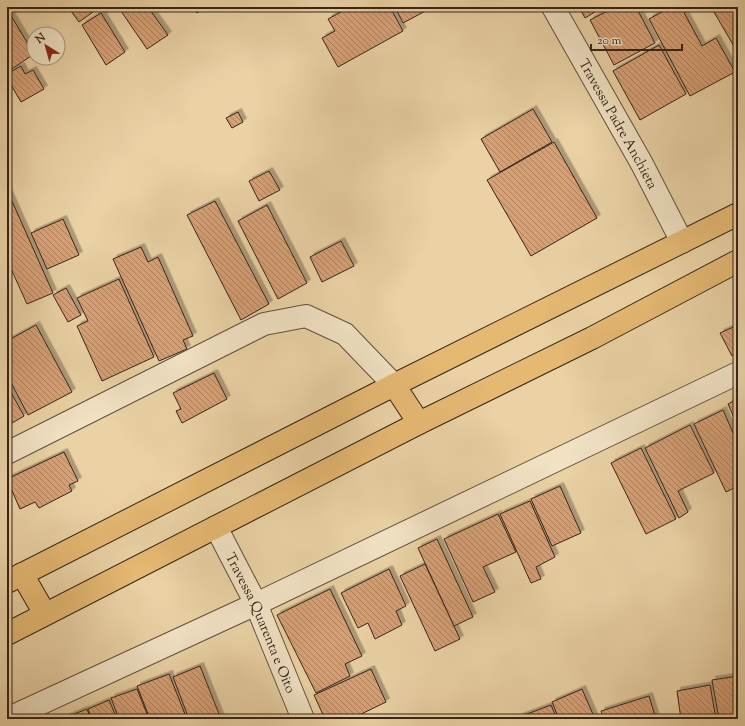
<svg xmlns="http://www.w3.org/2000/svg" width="745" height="726" viewBox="0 0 745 726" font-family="'Sorts Mill Goudy',serif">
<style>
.building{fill:url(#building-back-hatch);stroke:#35241a;filter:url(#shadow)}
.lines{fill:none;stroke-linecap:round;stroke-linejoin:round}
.minor-casing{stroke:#62503d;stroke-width:24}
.primary-casing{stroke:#35241a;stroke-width:24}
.minor{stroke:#f1e2c4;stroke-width:22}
.primary{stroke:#e5b972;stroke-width:22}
.labels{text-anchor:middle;stroke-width:4;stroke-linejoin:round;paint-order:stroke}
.street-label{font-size:14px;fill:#35241a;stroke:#f1e2c4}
</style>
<defs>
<pattern id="building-back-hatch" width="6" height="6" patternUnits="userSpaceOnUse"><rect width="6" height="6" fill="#d8a075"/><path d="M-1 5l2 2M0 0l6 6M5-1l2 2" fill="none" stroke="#b0825f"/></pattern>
<filter id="shadow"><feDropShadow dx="3.5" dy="-3.5" stdDeviation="0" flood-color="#0004"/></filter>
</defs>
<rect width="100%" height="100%" fill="#ead2a5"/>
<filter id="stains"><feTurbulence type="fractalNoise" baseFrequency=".005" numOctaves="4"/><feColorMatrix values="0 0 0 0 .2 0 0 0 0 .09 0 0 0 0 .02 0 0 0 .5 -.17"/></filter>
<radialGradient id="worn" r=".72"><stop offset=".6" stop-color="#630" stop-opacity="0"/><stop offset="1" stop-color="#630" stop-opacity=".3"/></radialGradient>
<g class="building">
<path d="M68,7h21l4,5 -14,10z"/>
<path d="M127,7h21l20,28 -21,14 -26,-38z"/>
<path d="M192,7h13l-8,6z"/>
<path d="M350,7h40l13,24 -65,36 -16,-29 13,-7 -7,-12z"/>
<path d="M395,7h38l-30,16z"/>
<path d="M579,7h24l-18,11z"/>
<path d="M615,7h21l19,36 -41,22 -24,-45z"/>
<path d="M671,7h10l21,39 14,-8 19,34 -45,24 -41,-77z"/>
<path d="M711,7h27v46z"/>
<path d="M7,9l27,45 -25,17 -2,-2z"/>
<path d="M101,13l24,39 -19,13 -24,-40z"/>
<path d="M659,45l27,49 -46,26 -27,-49z"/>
<path d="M21,66l4,8 8,-4 11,19 -23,13 -14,-24v-4z"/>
<path d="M533,109l19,33 -52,30 -19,-33z"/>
<path d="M238,112l5,10 -11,6 -6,-10z"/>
<path d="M554,142l43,76 -66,38 -44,-76z"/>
<path d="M269,171l11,19 -21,11 -10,-20z"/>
<path d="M7,190l46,103 -26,11 -20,-44z"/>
<path d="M215,201l54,103 -28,16 -54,-105z"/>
<path d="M267,205l40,78 -29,16 -40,-78z"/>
<path d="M63,219l16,36 -32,14 -16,-36z"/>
<path d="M341,241l13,25 -32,16 -12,-25z"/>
<path d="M141,247l7,15 10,-5 35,79 -10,4 4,9 -28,12 -46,-102z"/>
<path d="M119,279l35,78 -52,24 -25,-55 11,-5 -11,-23z"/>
<path d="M66,288l15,27 -13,7 -15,-27z"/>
<path d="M36,325l36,67 -44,23 -21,-40v-34z"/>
<path d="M738,325v29l-6,2 -12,-23z"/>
<path d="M214,373l13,26 -45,24 -6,-12 5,-2 -8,-16z"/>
<path d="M7,385l17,31 -17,10z"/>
<path d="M738,399v28l-10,-23z"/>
<path d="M723,410l15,34v42l-12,6 -32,-68z"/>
<path d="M690,425l24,48 -36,18 10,21 -9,6 -34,-70z"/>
<path d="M641,448l35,71 -30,15 -35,-71z"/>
<path d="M64,452l14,29 -9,4 3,6 -33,17 -4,-6 -15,7 -13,-30z"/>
<path d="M560,486l21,47 -29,13 -21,-47z"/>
<path d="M530,501l25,56 -19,10 5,12 -10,4 -31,-69z"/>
<path d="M498,514l18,38 -33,15 12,25 -22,10 -29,-63z"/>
<path d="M437,539l36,78 -19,9 -36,-78z"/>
<path d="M425,564l35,75 -25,12 -35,-75z"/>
<path d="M389,569l17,37 -10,5 6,14 -27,14 -7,-16 -10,5 -17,-35z"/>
<path d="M330,589l32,67 -17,8 5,12 -34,17 -39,-78z"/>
<path d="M200,666l21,53h-32l-16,-42z"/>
<path d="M371,669l15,33 -35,17h-26l-11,-24z"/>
<path d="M169,674l18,45h-37l-13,-33z"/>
<path d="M738,676v43h-19l-7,-39z"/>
<path d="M710,685l6,34h-35l-4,-28z"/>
<path d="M137,689l12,30h-30l-8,-21z"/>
<path d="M582,689l13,30h-36l-7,-17z"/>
<path d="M649,696l7,23h-52l-3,-8z"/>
<path d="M109,700l8,19h-25l-4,-10z"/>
<path d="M551,705l6,14h-38v-2z"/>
<path d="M87,709l4,10h-27v-1z"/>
</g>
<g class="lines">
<g class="minor-casing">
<g id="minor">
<path id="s1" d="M553,7l89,157 40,78"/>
<path d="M7,453l257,-129 42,-8 39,18 49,51"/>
<path id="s2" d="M216,527l40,77 47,115"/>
<path d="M7,719l249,-115 482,-231"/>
</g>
</g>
<g class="primary-casing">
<g id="primary">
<path d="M394,385l25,38"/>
<path d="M22,574l23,40"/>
<path d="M7,582l387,-197 344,-171"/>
<path d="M7,634l412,-211 173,-85 146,-77"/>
</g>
</g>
<use href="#minor" class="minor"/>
<use href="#primary" class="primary"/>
</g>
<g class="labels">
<g class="street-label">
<text dy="5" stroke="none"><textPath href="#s1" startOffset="134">Travessa Padre Anchieta</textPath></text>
<text dy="5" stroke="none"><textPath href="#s2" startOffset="106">Travessa Quarenta e Oito</textPath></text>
</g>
</g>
<rect width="745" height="726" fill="none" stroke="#ead2a5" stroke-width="24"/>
<rect x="8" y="8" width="729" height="710" fill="none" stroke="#35241a" stroke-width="2"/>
<rect x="12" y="12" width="721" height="702" fill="none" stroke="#35241a"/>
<g transform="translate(46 46) rotate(323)"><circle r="19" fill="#f1e2c4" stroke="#a69680"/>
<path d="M0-3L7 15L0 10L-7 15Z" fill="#8f2418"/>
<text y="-6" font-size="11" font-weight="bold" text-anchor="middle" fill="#35241a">N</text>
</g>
<path d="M591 44v6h91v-6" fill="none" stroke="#35241a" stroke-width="2"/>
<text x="597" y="44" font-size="12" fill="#35241a" stroke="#f1e2c4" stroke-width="3" paint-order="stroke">20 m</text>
<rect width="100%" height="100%" filter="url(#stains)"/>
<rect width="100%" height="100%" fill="url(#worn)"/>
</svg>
